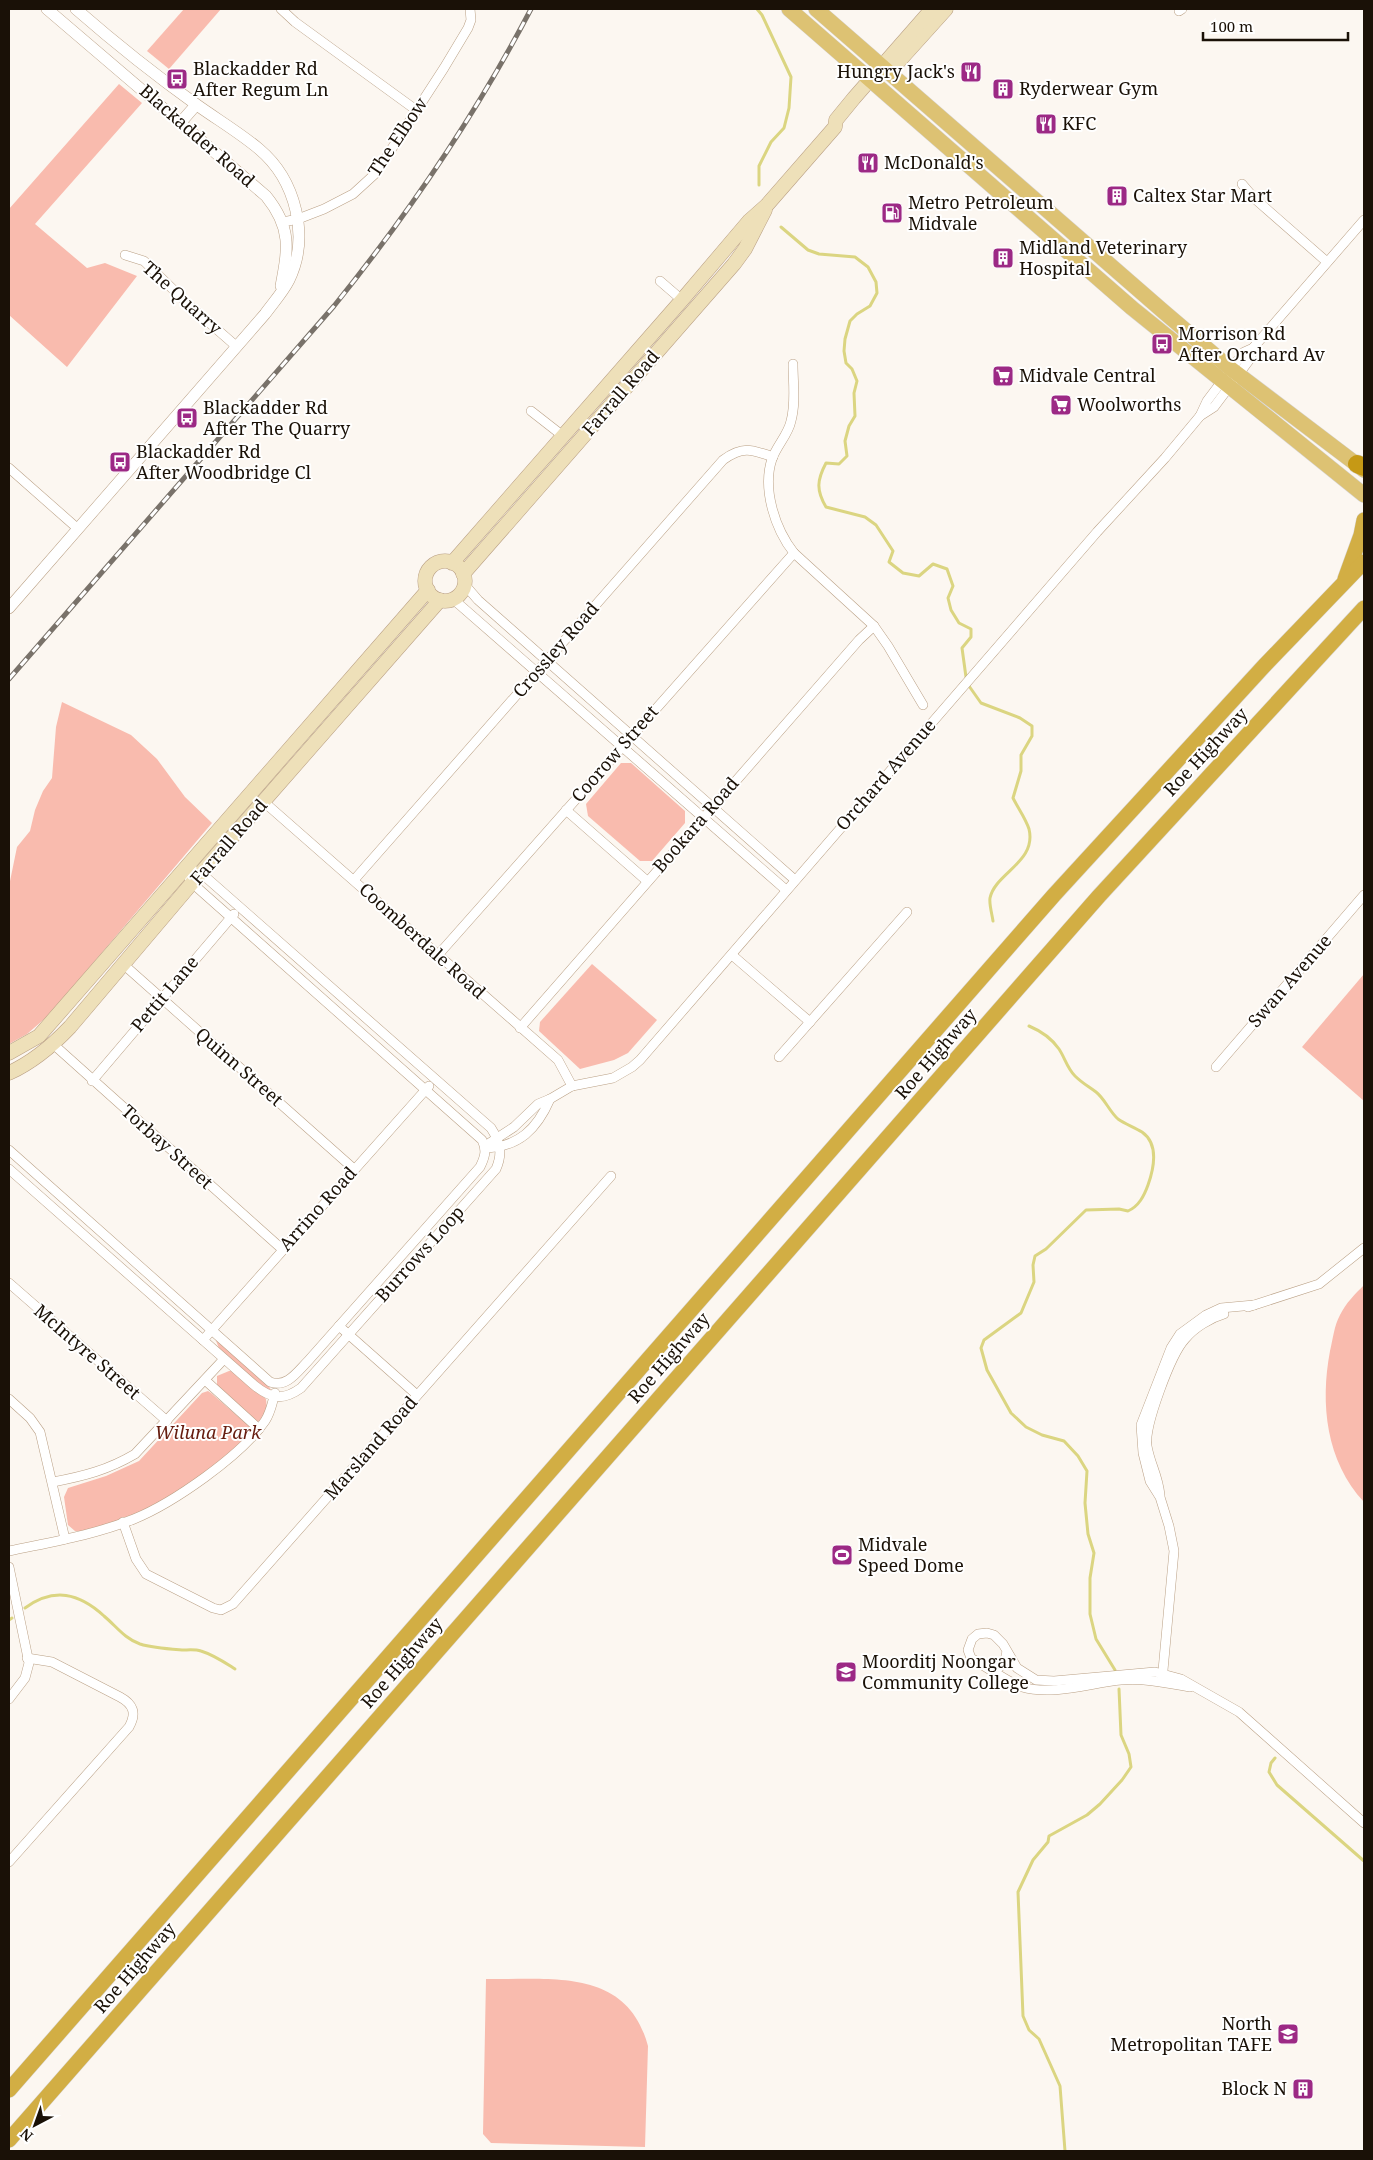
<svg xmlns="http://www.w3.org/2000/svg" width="1373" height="2160" viewBox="0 0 1373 2160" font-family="'Noto Serif',serif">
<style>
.green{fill:#f9bbae}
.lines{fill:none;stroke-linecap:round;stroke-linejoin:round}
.stream{stroke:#dbd581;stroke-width:3}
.minor-casing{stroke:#baa085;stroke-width:10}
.tertiary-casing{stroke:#baa085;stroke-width:12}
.secondary-casing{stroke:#baa085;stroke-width:15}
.primary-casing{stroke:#d6d4d2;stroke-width:16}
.trunk-casing{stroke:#d6d4d2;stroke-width:16}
.motorway-casing{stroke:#d6d4d2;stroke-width:19}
.minor{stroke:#fff;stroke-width:9}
.tertiary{stroke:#fff;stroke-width:11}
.secondary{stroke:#eee0b9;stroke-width:14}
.primary{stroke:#ddc273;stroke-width:15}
.trunk{stroke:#d2ae44;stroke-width:15}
.motorway{stroke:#c69915;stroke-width:18}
.rail-casing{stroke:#79726a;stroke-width:5}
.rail{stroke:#fff;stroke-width:3;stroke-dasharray:9;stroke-linecap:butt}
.labels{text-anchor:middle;stroke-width:4;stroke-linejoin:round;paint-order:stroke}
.poi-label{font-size:18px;fill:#1a1107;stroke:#fff;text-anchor:start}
.street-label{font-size:18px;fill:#1a1107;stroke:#fff}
.park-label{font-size:18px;font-style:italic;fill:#661c0f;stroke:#fff}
</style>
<rect width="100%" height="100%" fill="#fcf7f1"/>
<g class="green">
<path d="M184,9h37l-52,60 -22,-18z"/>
<path d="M119,84l23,19 -107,121 52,44 18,-5 32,13 -70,91 -58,-52v-106z"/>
<path d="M62,702l69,33 26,24 28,38 27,26 -163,192 -22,19 -18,10v-158l8,-39 13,-16 5,-21 8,-19 9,-13 4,-51z"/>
<path d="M621,763h10l54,48v12l-33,38h-12l-52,-45 -2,-12z"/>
<path d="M592,964l65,56 -29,33 -14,7 -34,9 -41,-38 1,-9z"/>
<path d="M1364,974v127l-62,-54z"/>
<path d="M1364,1285v217c-38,-41 -44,-98 -34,-151 3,-12 4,-25 10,-36 6,-12 15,-21 24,-30z"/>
<path d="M215,1338l51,43 5,9h-6l-45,-39z"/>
<path d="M229,1371h6l31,28 1,11 -7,11h-4l-39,-36v-9z"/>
<path d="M208,1391l3,2 38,33 2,10 -76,60 -56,25 -37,10h-7l-7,-6 -4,-28 4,-9 38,-12 33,-15 63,-68z"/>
<path d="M486,1979c65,1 141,-12 162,67l-3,101 -154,-4 -8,-9z"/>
</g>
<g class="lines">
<g class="stream">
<path d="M757,9l5,6 29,62 -2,31 -5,20 -13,14 -12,24v19"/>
<path d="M781,227l27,23 11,4 36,3 13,10 8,15 1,11 -7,13 -13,8 -7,7 -5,18 -1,12 2,12 6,6 5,12 -3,12 1,23 -6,10 -4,15 2,15 -8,8 -13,-1c-9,17 -10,27 0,44l39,10 11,8 17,26 -4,11 14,11 16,3 14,-12 14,5 6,17 -5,12 3,12 8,13 12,6v8l-9,11 4,29"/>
<path d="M969,686l12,17 39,15 12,8v10l-11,19v16l-8,27c5,10 13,21 16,31 8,33 -34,44 -39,69 -1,6 2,16 3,23"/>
<path d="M1029,1026c12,5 23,13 30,23 6,9 8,19 16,27 7,7 13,10 21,16 9,7 13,19 22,27 7,5 16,8 24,13 17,12 12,36 6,53 -4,11 -9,21 -20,26l-9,-2 -33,1 -40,39 -11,7 -2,9 1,17 -13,31 -37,27 -3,8 6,22 24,43 15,14 16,8 22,6 14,15 9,15 -2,32 3,31 6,19 -4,25v36l6,25 19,31"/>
<path d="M25,1608c29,-21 54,-15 79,8 12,10 21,23 36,28 13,4 29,5 42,6 6,0 13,-1 19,1 13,4 23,11 34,18"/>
<path d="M9,1620l3,-2"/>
<path d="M1275,1758l-4,5 -2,9 8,13 87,76"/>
<path d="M1065,2151l-5,-65 -21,-47 -10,-9 -6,-14 -5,-124 15,-32 15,-18 1,-6 38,-21 13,-11 22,-24 9,-13 -2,-13 -8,-19 -2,-46"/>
</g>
<g class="minor-casing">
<g id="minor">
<path d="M281,9l14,13 121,88"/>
<path d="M1179,11l3,-2"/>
<path d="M1242,184l12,14 73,64"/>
<path d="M283,222l15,-3 26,-10 29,-15 23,-21 68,-105 24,-40 3,-8 -1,-11"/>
<path d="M125,255l19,6 45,44 47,41"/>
<path d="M660,281l22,19"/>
<path d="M793,364c0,19 3,39 -2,57 -3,14 -14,24 -19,38 -10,30 3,70 22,94l80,73 14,20 35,59"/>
<path d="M531,411l32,25"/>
<path d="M1200,416l7,-15 37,-49 9,-4 111,-128"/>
<path d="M9,468l68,60"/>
<path d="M465,585l13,15 317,280"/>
<path d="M453,599l333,291"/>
<path d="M264,802l294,258 14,26"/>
<path d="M566,810l81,71"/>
<path d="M354,880l369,-420c19,-14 28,-11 50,-3"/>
<path d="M438,955l356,-402"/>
<path d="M732,955l78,67"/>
<path d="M123,964l231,205"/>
<path d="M520,1028l339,-388 15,-14"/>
<path d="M53,1044l229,205"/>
<path d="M779,1057l128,-145"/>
<path d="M1216,1067l148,-172"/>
<path d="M92,1081l142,-167"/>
<path d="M485,1146l29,-19 24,-23 12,-5 22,-13 41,-8 19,-11 8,-7 457,-528 68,-74 35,-42 14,-9 36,-48 3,-11"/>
<path d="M485,1148c34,-1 52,-19 65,-49"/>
<path d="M9,1150l261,232c17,6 27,-10 38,-21l172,-194c5,-10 7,-17 2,-27l-290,-257 -7,-13"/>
<path d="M9,1169l245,216c17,14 29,16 47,3l195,-219c7,-16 4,-27 -5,-41l-290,-255 -14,-5"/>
<path d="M9,1283l158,138"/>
<path d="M1248,1307l71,-23 45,-36"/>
<path d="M339,1326l78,69"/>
<path d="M203,1340l226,-254"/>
<path d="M205,1380l54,49"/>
<path d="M9,1399l21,19 10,14 25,107"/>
<path d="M53,1482c31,-6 55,-12 82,-28l89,-95"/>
<path d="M1160,1495c-2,-20 -10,-31 -13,-49 -3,-20 24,-92 38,-107 9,-11 25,-21 39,-25"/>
<path d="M123,1522l13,37 10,15 67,34 8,2 12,-6 378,-428"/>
<path d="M9,1551c42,-9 85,-16 125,-32 39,-16 107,-63 131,-98 6,-9 7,-18 10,-28"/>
<path d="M9,1567l20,96 -4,15 -16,21"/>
<path d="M1007,1651c-1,9 -5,17 -15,20l-21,-13 -3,-8 4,-11 6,-5 9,-1 7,2 9,9 14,24 19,12 18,1 101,-9 26,7 58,33 125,111"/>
<path d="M992,1671c9,5 20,13 30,16 31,9 68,-4 99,-7 24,-2 46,3 69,7"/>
<path d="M1162,1681l12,-130 -5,-25 -9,-29 -10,-16 -7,-28 -2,-28 30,-77 9,-14 26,-19 15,-7 33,-3"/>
<path d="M9,1862l120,-135c8,-14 4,-23 -9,-30l-68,-35 -25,-4"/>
</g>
</g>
<g class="tertiary-casing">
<g id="tertiary">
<path d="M47,9l219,187c26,32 22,53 15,90"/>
<path d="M181,122l15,-17"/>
<path d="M9,608l256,-294c8,-11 18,-22 24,-34 21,-43 7,-100 -30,-131 -19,-16 -41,-29 -62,-44 -42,-30 -82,-62 -121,-96"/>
</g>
</g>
<g class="secondary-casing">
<g id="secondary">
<path d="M891,70l55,-61"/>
<circle cx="445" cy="581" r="20"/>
<path d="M452,563l230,-263 67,-79 18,-16 68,-78 1,-7 18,-22 78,-89"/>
<path d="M463,574l271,-310 11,-15 20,-39"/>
<path d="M9,1053l30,-17 389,-446"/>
<path d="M9,1073c24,-11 43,-27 61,-46l122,-144 248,-283"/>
</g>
</g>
<g class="primary-casing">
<g id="primary">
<path d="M789,9l343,299 232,187"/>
<path d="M816,9l348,303 67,57 133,101"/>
</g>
</g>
<g class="trunk-casing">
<g id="trunk">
<path d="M1345,579l16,-44 3,-15"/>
<path d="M9,2090l1045,-1195 210,-229 100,-104"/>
<path d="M9,2140l1090,-1244 265,-288"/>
</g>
</g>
<g class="motorway-casing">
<path id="motorway" d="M1357,464l7,3"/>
</g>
<use href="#minor" class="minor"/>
<use href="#tertiary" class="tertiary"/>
<use href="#secondary" class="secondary"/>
<use href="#primary" class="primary"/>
<use href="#trunk" class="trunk"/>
<use href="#motorway" class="motorway"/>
<g class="rail-casing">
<path id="rail" d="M9,679l325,-373c75,-93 142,-192 197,-297"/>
</g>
<use href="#rail" class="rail"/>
</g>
<defs>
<g id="restaurant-square" transform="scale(1.125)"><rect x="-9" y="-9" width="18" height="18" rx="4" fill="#9c2985" stroke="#fff"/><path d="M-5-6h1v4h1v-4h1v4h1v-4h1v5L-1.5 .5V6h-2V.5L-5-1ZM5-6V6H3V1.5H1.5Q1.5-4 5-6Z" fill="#fff"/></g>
<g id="bus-square" transform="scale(1.125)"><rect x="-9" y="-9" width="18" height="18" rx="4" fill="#9c2985" stroke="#fff"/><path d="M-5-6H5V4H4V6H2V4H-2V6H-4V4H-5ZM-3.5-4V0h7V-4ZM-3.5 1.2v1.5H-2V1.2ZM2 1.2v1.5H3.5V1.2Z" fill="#fff"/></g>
<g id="building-square" transform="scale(1.125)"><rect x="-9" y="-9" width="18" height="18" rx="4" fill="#9c2985" stroke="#fff"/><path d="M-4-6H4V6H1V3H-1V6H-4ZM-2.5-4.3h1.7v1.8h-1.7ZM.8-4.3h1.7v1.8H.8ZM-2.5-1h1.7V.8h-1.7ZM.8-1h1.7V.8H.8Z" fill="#fff"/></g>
<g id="fuel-square" transform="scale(1.125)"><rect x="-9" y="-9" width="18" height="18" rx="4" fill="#9c2985" stroke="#fff"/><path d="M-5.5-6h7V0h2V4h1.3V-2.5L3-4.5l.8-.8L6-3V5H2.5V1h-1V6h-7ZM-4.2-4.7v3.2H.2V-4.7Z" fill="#fff"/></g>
<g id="supermarket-square" transform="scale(1.125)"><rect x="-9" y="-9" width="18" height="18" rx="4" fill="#9c2985" stroke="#fff"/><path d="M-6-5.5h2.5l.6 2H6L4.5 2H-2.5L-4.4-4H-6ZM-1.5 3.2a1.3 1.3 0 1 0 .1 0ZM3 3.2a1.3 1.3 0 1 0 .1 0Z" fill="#fff"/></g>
<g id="stadium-square" transform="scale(1.125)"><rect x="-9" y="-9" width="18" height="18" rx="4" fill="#9c2985" stroke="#fff"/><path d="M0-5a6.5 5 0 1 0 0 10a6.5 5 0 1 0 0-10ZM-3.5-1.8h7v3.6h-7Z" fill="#fff"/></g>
<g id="school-square" transform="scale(1.125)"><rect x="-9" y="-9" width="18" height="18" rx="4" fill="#9c2985" stroke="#fff"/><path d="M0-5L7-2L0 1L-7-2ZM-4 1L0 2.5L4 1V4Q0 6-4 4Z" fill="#fff"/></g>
<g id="university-square" transform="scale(1.125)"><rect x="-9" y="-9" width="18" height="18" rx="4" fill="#9c2985" stroke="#fff"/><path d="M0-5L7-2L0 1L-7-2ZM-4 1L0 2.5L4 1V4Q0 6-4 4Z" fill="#fff"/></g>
</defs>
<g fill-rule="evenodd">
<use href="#restaurant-square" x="971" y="72"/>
<use href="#bus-square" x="177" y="79"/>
<use href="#building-square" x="1003" y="89"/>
<use href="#restaurant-square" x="1046" y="124"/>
<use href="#restaurant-square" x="868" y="163"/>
<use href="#building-square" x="1117" y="196"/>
<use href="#fuel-square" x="892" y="213"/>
<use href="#building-square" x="1003" y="258"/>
<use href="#bus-square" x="1162" y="344"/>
<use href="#supermarket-square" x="1003" y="376"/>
<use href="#supermarket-square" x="1061" y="405"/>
<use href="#bus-square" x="187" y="418"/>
<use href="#bus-square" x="120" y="462"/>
<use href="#stadium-square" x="842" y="1555"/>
<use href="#school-square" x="846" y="1672"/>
<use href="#university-square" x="1288" y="2034"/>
<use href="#building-square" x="1303" y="2089"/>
</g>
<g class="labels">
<g class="poi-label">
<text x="193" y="75">Blackadder Rd<tspan x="193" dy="21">After Regum Ln</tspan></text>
<text x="955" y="78" text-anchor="end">Hungry Jack's</text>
<text x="1019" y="95">Ryderwear Gym</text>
<text x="1062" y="130">KFC</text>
<text x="884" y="169">McDonald's</text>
<text x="1133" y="202">Caltex Star Mart</text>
<text x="908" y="209">Metro Petroleum<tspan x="908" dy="21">Midvale</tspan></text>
<text x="1019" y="254">Midland Veterinary<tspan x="1019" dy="21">Hospital</tspan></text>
<text x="1178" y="340">Morrison Rd<tspan x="1178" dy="21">After Orchard Av</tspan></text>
<text x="1019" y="382">Midvale Central</text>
<text x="1077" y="411">Woolworths</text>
<text x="203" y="414">Blackadder Rd<tspan x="203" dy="21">After The Quarry</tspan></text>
<text x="136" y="458">Blackadder Rd<tspan x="136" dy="21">After Woodbridge Cl</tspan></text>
<text x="858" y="1551">Midvale<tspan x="858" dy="21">Speed Dome</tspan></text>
<text x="862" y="1668">Moorditj Noongar<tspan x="862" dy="21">Community College</tspan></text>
<text x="1272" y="2030" text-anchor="end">North<tspan x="1272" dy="21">Metropolitan TAFE</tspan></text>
<text x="1287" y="2095" text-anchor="end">Block N</text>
</g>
<g class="street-label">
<text transform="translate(197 136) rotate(41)" y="6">Blackadder Road</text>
<text transform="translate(398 137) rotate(-56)" y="6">The Elbow</text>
<text transform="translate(182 298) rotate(42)" y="6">The Quarry</text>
<text transform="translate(621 393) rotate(-49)" y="6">Farrall Road</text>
<text transform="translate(556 650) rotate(-49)" y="6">Crossley Road</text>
<text transform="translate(1206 752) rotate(-47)" y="6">Roe Highway</text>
<text transform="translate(615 754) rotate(-49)" y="6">Coorow Street</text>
<text transform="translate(886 775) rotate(-49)" y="6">Orchard Avenue</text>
<text transform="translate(696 825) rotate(-49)" y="6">Bookara Road</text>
<text transform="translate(229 842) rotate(-49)" y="6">Farrall Road</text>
<text transform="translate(422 941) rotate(42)" y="6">Coomberdale Road</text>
<text transform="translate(1290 981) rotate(-49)" y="6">Swan Avenue</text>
<text transform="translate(165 994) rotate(-50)" y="6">Pettit Lane</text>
<text transform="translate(936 1054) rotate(-49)" y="6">Roe Highway</text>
<text transform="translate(239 1067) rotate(41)" y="6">Quinn Street</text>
<text transform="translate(167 1147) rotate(42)" y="6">Torbay Street</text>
<text transform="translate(318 1209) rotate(-48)" y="6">Arrino Road</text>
<text transform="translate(420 1254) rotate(-48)" y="6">Burrows Loop</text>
<text transform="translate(87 1352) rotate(41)" y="6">McIntyre Street</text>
<text transform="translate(669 1358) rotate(-49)" y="6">Roe Highway</text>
<text transform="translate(371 1448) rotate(-49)" y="6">Marsland Road</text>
<text transform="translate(402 1663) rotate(-49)" y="6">Roe Highway</text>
<text transform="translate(135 1968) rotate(-49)" y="6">Roe Highway</text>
</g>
<g class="park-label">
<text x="208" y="1439">Wiluna Park</text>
</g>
</g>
<rect width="1373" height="2160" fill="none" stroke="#1a1107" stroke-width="20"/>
<g transform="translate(35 2125) rotate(221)" stroke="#ffffff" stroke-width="4" paint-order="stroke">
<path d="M0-4L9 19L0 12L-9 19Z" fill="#1a1107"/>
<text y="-8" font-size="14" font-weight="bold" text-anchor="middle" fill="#1a1107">N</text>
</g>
<path d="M1203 32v8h145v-8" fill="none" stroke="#1a1107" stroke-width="2.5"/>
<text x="1210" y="32" font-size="15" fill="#1a1107" stroke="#ffffff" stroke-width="4" paint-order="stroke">100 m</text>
</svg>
